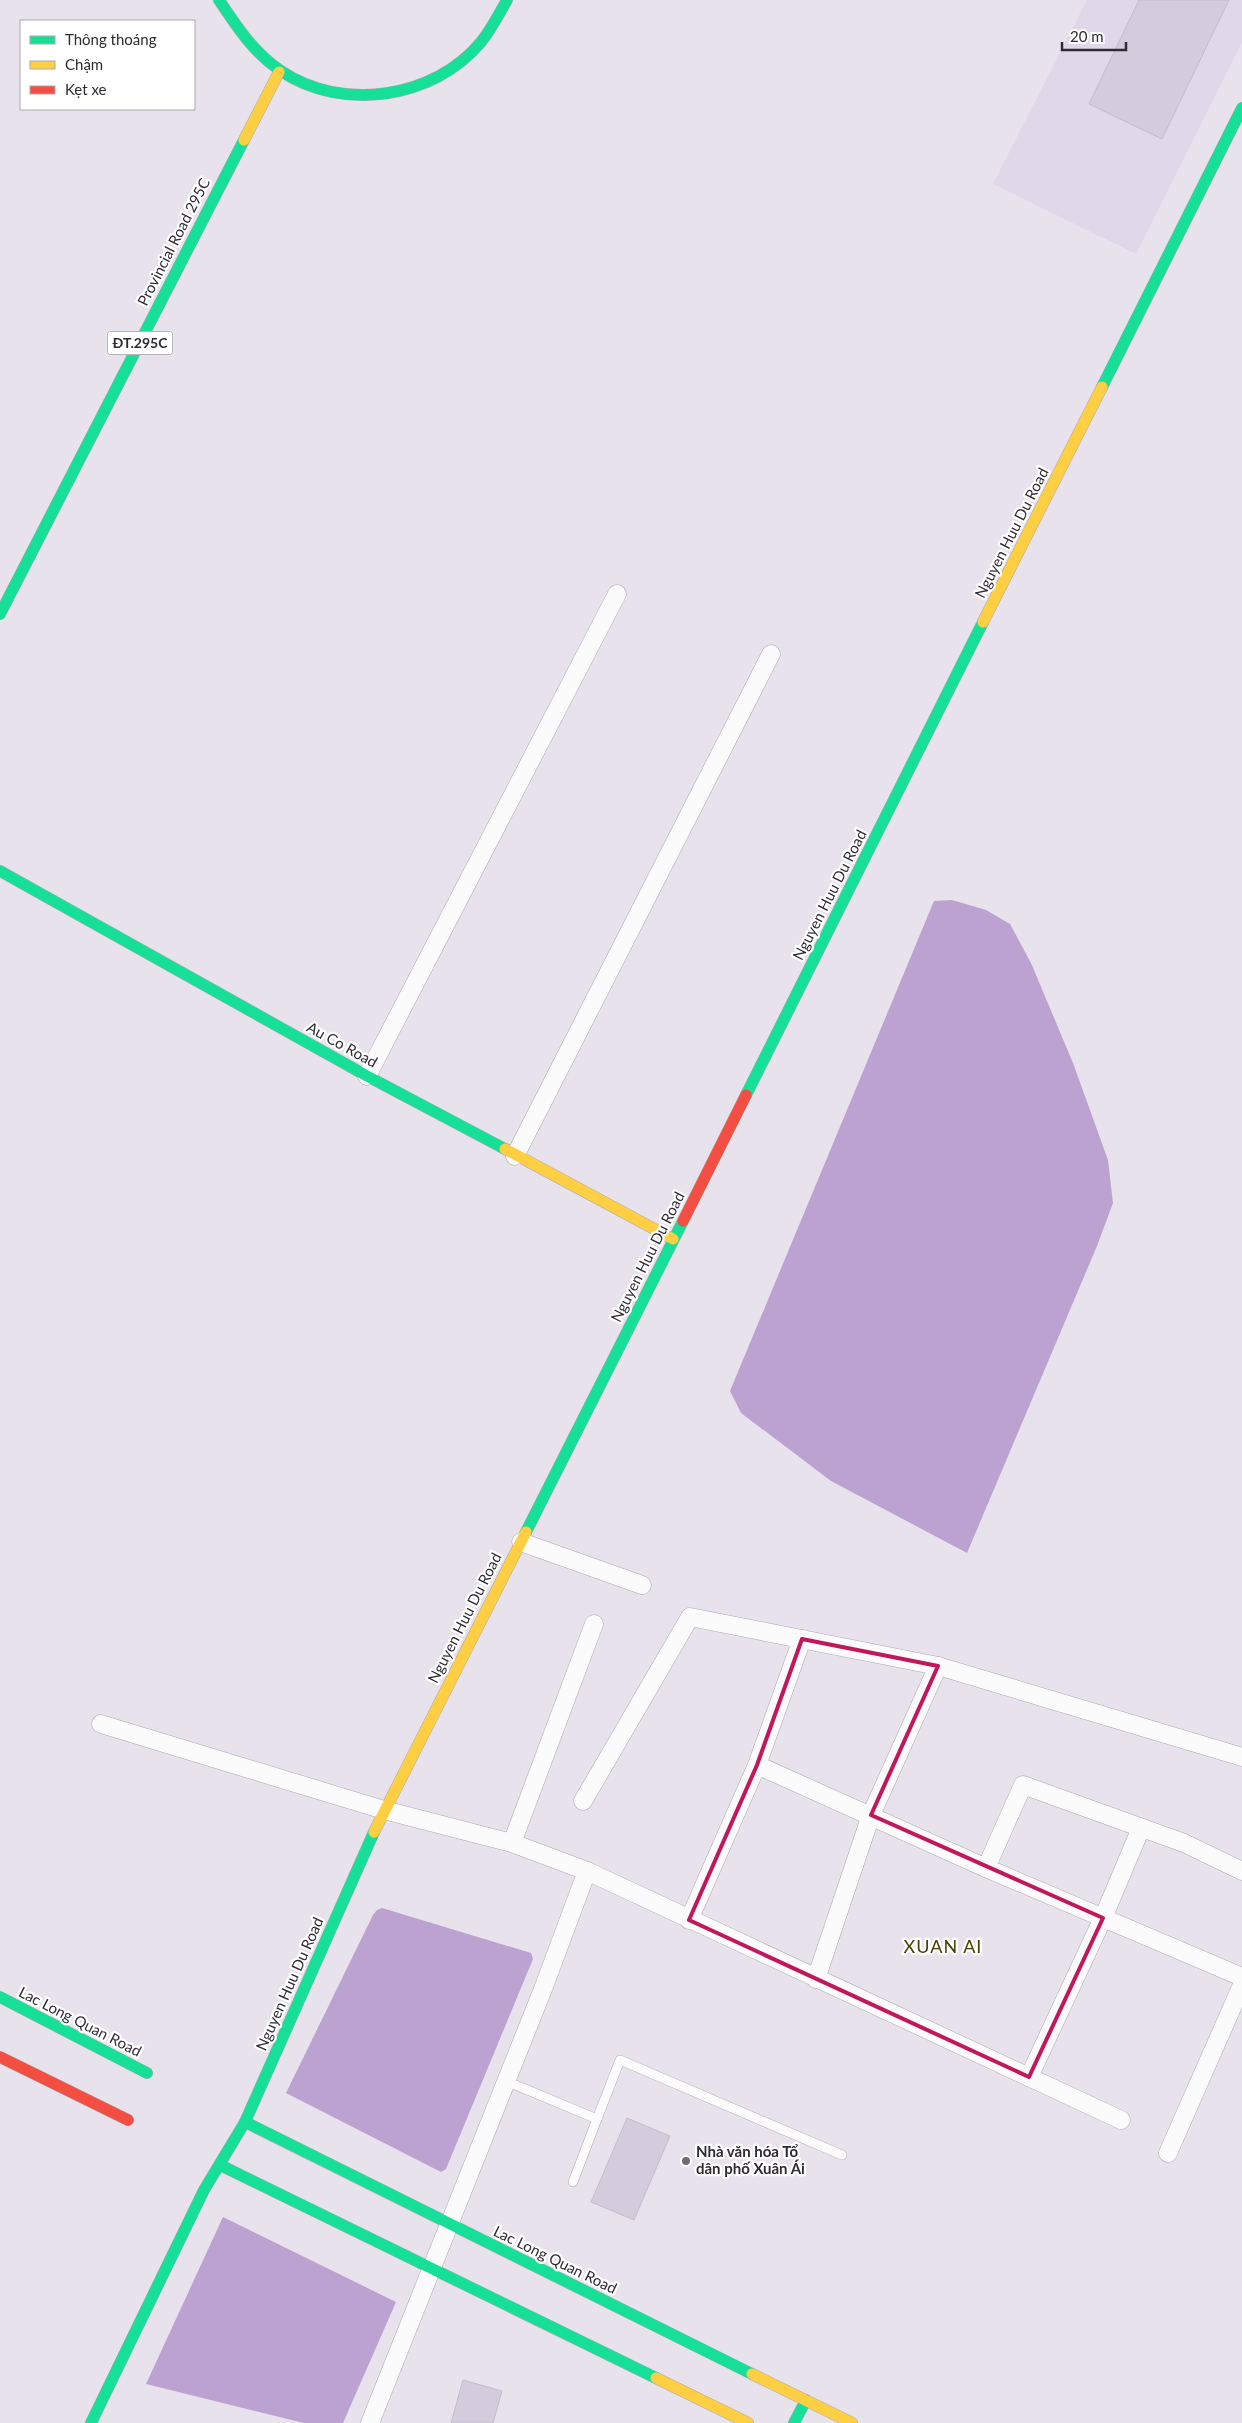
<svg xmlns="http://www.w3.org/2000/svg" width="1242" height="2423" viewBox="0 0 1242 2423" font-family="Lato,sans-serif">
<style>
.built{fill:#e0d7e9}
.water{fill:#bba2d1}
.building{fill:#d4cbdc;stroke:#c2bec6}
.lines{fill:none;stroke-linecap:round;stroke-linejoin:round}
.lane-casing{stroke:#ada9b1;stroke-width:10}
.street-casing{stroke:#ada9b1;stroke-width:19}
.fast-casing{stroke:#ada9b1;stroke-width:12}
.slow-casing{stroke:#ada9b1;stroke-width:12}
.jam-casing{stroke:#ada9b1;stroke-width:12}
.lane{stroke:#fbfbfc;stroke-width:9}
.street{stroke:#fbfbfc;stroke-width:18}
.fast{stroke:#16e098;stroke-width:11}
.slow{stroke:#ffcf43;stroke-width:11}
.jam{stroke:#f24e42;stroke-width:11}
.marked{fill:none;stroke:#c2185b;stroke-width:4;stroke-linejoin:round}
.poi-dot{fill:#6f6b72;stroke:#fff;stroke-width:2}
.labels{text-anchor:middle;stroke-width:4.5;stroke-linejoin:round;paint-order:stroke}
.shield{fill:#fff;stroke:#6d6b6f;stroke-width:1}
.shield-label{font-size:14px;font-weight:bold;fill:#2e2b31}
.street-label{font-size:15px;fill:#2e2b31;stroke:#fff}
.poi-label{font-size:15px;font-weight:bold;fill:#2e2b31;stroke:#fff;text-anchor:start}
.quarter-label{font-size:18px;letter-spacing:1px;fill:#474100;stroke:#fff}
</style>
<rect width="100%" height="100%" fill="#e7e2ec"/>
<path class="built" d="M1087,0h155v42l-106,212 -143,-70z"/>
<g class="water">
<path d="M952,900l34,10 24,14 21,39 42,100 35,97 5,43 -16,43 -130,307 -136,-72 -90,-68 -11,-22 204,-490z"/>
<path d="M382,1908l149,45 2,6 -87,210 -5,3 -155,-79 87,-178 4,-5z"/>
<path d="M223,2217l173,85 -53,121h-39l-158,-39z"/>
</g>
<g class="building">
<path d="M1139,0h90l-67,139 -73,-35z"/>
<path d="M627,2118l43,18 -36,84 -43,-18z"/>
<path d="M463,2380l39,11 -9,32h-42z"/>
</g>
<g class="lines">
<g class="lane-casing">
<g id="lane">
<path d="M506,2081l91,38 23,-59 222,95"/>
<path d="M573,2182l24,-63"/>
</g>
</g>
<g class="street-casing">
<g id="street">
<path d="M367,1076l250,-482"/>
<path d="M515,1156l256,-502"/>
<path d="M521,1542l121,43"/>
<path d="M101,1724l283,86 128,33 75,28 534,249"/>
<path d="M757,1765l229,103 256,109"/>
<path d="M583,1801l107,-184 248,49 304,91"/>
<path d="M512,1843l82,-219"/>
<path d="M986,1868l37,-83 161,58 58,28"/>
<path d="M689,1920l68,-155 45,-126"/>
<path d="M816,1979l55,-164 67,-149"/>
<path d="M1029,2077l74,-159 38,-90"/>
<path d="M1168,2153l74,-168"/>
<path d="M370,2423l173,-434 44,-118"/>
</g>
</g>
<g class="fast-casing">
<g id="fast">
<path d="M219,0c18,27 34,52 62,71 61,41 153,28 200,-29 10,-12 18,-28 26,-42"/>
<path d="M1102,387l140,-279"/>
<path d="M0,614l244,-474"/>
<path d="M0,871l367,205 138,73"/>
<path d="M746,1095l237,-473"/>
<path d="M526,1532l157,-311"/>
<path d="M0,1997l147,76"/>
<path d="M245,2122l507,252"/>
<path d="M220,2165l436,213"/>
<path d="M91,2423l113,-233 41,-68 129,-290"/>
<path d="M794,2423l12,-23"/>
</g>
</g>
<g class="slow-casing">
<g id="slow">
<path d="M244,140l35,-68"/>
<path d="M983,622l119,-235"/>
<path d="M505,1149l168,90"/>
<path d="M374,1832l152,-300"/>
<path d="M752,2374l100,49"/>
<path d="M656,2378l92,45"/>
</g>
</g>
<g class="jam-casing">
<g id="jam">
<path d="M683,1221l63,-126"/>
<path d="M0,2057l128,63"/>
</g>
</g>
<use href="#lane" class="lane"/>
<use href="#street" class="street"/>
<use href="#fast" class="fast"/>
<use href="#slow" class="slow"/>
<use href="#jam" class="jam"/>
</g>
<path class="marked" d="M802,1639l136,27 -67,149 232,103 -74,159 -340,-157 68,-155z"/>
<circle class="poi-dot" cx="686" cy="2161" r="5"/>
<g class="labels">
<rect class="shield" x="107.5" y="331.5" width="65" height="23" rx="4"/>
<g class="shield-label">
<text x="140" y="348">ĐT.295C</text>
</g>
<g class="street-label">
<text transform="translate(174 242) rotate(-63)" y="5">Provincial Road 295C</text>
<text transform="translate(1012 533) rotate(-63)" y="5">Nguyen Huu Du Road</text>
<text transform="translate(830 895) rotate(-63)" y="5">Nguyen Huu Du Road</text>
<text transform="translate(342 1045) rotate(29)" y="5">Au Co Road</text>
<text transform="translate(648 1257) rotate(-63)" y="5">Nguyen Huu Du Road</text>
<text transform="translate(465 1618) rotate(-63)" y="5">Nguyen Huu Du Road</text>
<text transform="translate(290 1984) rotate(-66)" y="5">Nguyen Huu Du Road</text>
<text transform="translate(80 2022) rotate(27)" y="5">Lac Long Quan Road</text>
<text transform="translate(555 2260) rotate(26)" y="5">Lac Long Quan Road</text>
</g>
<g class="poi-label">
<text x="696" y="2157">Nhà văn hóa Tổ<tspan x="696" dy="17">dân phố Xuân Ái</tspan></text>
</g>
<g class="quarter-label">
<text x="943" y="1953">XUAN AI</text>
</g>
</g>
<rect x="20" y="20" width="175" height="90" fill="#ffffff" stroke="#abaaad"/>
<rect x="30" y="36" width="25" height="8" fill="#16e098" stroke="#abaaad"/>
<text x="65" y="45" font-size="15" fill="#2e2b31">Thông thoáng</text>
<rect x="30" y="61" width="25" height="8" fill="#ffcf43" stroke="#abaaad"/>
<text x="65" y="70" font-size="15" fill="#2e2b31">Chậm</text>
<rect x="30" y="86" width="25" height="8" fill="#f24e42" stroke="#abaaad"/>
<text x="65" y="95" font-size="15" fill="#2e2b31">Kẹt xe</text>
<path d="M1062 42v8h64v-8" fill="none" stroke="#2e2b31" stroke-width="2.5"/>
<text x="1070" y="42" font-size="15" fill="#2e2b31" stroke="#ffffff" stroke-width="4" paint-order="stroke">20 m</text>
</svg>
